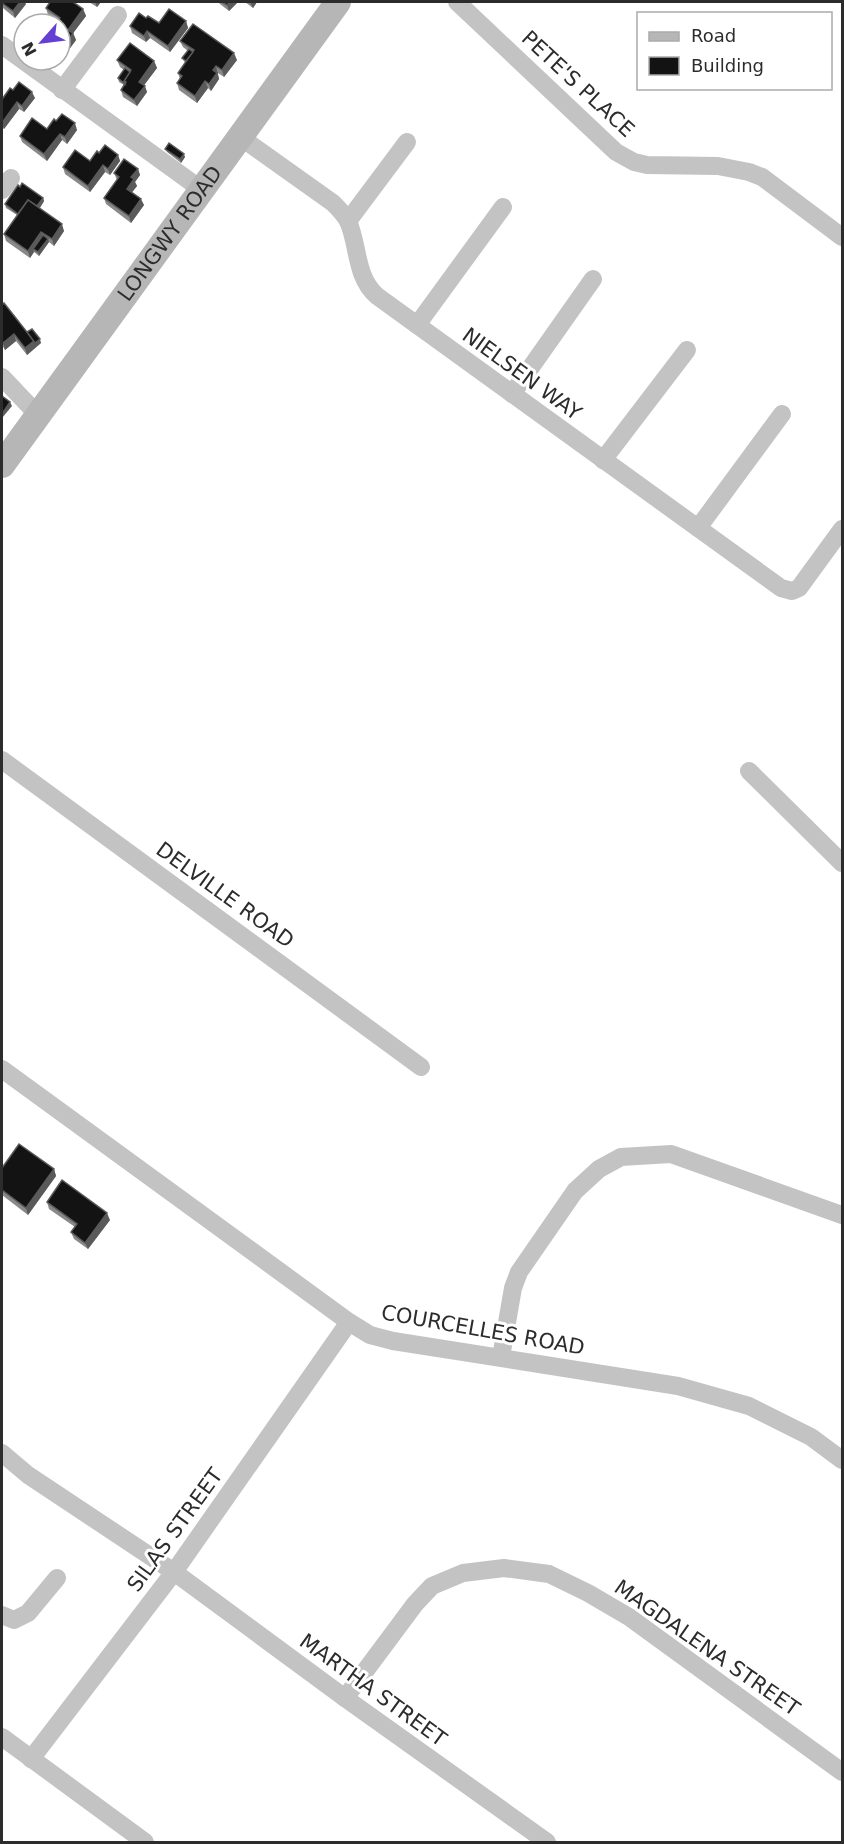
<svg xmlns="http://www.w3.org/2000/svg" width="844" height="1844" viewBox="0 0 844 1844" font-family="'DejaVu Sans',sans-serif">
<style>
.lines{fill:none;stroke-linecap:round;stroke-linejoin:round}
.street{stroke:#c3c3c3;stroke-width:18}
.secondary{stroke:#b6b6b6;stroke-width:26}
.wall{fill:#898989}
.shaded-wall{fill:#5a5a5a}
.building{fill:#131313;stroke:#5a5a5a;stroke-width:1.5}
.labels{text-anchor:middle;stroke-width:6;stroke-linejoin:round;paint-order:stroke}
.street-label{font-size:21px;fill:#2c2c2c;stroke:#fff}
</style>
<rect width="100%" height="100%" fill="#fff"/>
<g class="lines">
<g class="street">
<path d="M457,2l159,150 18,10 13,3 71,1 31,6 13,5 80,60"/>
<path d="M2,45l200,145"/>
<path d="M62,90l56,-75"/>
<path d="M239,136l94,67c5,5 11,11 15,18 11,25 7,56 29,75l404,292 11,3 7,-3 43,-59"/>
<path d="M2,190l9,-12"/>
<path d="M348,221l59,-79"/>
<path d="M417,325l86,-118"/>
<path d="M2,377l36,38"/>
<path d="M512,394l81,-115"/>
<path d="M603,460l84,-110"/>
<path d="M698,528l84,-114"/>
<path d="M2,760l419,307"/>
<path d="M749,771l93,92"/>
<path d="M2,1069l347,253 21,13 23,6 285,45 71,20 62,31 31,23"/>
<path d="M501,1357l12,-69 6,-16 56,-81 24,-22 22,-12 50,-3 171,61"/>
<path d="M2,1453l26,22 146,97 171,126 202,144"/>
<path d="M2,1615l12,5 14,-7 29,-35"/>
<path d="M345,1698l70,-94 17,-18 31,-13 41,-5 45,6 39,19 41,24 213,155"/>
<path d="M2,1737l143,105"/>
<path d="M31,1759l143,-187 175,-250"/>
</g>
<path class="secondary" id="s1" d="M2,465l336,-463"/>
</g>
<g class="wall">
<path d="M2,2l24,2 -11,14 -12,-10z"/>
<path d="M89,2h12l-4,5z"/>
<path d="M218,2h20l-9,9 -9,-7z"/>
<path d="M245,2h12l-4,6z"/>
<path d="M46,8l37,1 3,7 -13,17 3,7 -11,15 -5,-4v-27l-12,-9z"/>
<path d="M146,18l13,5 27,-2 2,7 -18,24 -20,-14 -4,4 -14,-9 -2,-7z"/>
<path d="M180,41l57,19 -13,17 -6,-4v1l1,5 -8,12 -3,-3 -11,15 -18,-13 -2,-7 3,-4 -2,-6 7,-11 -1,-1 -2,-3 6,-7 -5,-4z"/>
<path d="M117,60l37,1 3,7 -13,17 3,7 -10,14 -14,-9 -2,-7 3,-5 -5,-3 -1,-4 6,-8 -4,-3z"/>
<path d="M13,90l22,8 -11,14 -5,-3 -15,20 -2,-2v-31l1,2z"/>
<path d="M56,121l21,9 -10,14 -5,-4 -15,21 -25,-19 -2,-6 27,-7z"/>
<path d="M165,149l20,8 -4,6 -14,-11z"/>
<path d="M99,153l19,2 2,6 -10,14 -5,-3 -15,20 -25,-18 -2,-7 27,-6z"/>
<path d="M138,169l2,6 -5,7 2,4 -5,6 12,13 -13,18 -25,-19 -2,-6 13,-18 -3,-7z"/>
<path d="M43,198l1,3 -4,7 24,23 -10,15 -5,-4 -10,14 -5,-4 -4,6 -24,-17 -2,-7 13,-19 -11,-7 -1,-4z"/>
<path d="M2,305l25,27 14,11 -14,12 -11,-14 -11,9 -3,-5z"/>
<path d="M2,1168l52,1 2,7 -28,39 -26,-20z"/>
<path d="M47,1202l63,18 -22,29 -14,-10 -3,-7 4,-5 -26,-18z"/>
</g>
<g class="shaded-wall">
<path d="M20,2h5l1,2 -11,14 -2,-7z"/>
<path d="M95,2h6l-4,5z"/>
<path d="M230,2h8l-9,9 -2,-6z"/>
<path d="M250,2h7l-4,6z"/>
<path d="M83,9l3,7 -15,20 -3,-6z"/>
<path d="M186,21l2,7 -18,24 -2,-6z"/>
<path d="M147,31l3,7 -4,4 -2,-6z"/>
<path d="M73,33l3,7 -11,15 -2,-7z"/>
<path d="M234,53l3,7 -13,17 -2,-7z"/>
<path d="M154,61l3,7 -15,20 -3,-6z"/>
<path d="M216,66l3,13 -8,12 -2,-7 4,-14z"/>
<path d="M205,81l3,7 -11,15 -2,-7z"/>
<path d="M145,86l2,6 -10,14 -3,-6z"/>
<path d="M32,92l3,6 -11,14 -2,-6z"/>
<path d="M17,102l2,7 -15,20 -2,-6z"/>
<path d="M75,123l2,7 -10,14 -2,-7z"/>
<path d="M60,134l2,6 -15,21 -3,-7z"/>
<path d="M184,154l1,3 -4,6 -1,-4z"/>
<path d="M118,155l2,6 -10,14 -2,-6z"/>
<path d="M103,165l2,7 -15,20 -2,-6z"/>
<path d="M138,169l2,6 -5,7 2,4 -7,9 -3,-6 4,-12z"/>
<path d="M43,198l1,3 -5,8 -2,-3z"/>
<path d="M141,199l3,6 -13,18 -2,-7z"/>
<path d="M62,224l2,7 -10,15 -2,-7z"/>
<path d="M41,232l3,7 -11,10 1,3 -4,6 -2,-7z"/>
<path d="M48,239l1,3 -10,14 -1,-4z"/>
<path d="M14,334l2,7 -11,9 -2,-7z"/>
<path d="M40,339l1,4 -14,12 -2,-7 9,-7z"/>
<path d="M10,402l2,4 -10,12v-4z"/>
<path d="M54,1169l2,7 -28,39 -2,-7z"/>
<path d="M107,1213l3,7 -22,29 -3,-6z"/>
</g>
<g class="building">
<path d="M2,2h18l-7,9 -11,-8z"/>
<path d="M50,2h23l10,7 -15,21 5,3 -10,15 -3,-2v-22h-4l4,-6 -14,-10z"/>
<path d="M222,2h8l-3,3z"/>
<path d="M169,9l17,12 -18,25 -21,-15 -3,5 -14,-10 9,-13 7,5 2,-2 11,7z"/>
<path d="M193,24l41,29 -12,17 -6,-4 -3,4 4,3 -8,11 -4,-3 -10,15 -18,-13 5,-7 -4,-3 16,-23 -14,-9z"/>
<path d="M130,43l24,18 -15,21 6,4 -11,14 -13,-10 5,-8 -2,-1 7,-11 -14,-10z"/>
<path d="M189,49l4,3 -7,9 -4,-3z"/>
<path d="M125,68l5,4 -6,9 1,3 -7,-6z"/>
<path d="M19,82l13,10 -10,14 -5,-4 -15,21v-27l1,2 7,-10 3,2z"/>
<path d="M62,114l13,9 -10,14 -5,-3 -16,20 -24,-18 12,-18 15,11 7,-10 2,2z"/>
<path d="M169,143l15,11 -4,5 -15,-10z"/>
<path d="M105,145l13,10 -10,14 -5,-4 -15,21 -25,-19 12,-17 15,11 7,-10 2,2z"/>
<path d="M124,159l14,10 -7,8 3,2 -7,10 14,10 -12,17 -25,-18 15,-21 -5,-4z"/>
<path d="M22,183l21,15 -6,8 -9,-6 -10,14 -13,-10 13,-19 2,2z"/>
<path d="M28,200l34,24 -10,15 -11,-7 -13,19 -24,-17z"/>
<path d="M43,235l5,4 -10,13 -5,-3z"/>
<path d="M4,303l30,38 -9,7 -11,-14 -11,9 -1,-2v-36z"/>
<path d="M32,329l8,10 -5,4 -8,-11z"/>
<path d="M2,396l8,6 -8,12z"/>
<path d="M19,1144l35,25 -28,39 -24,-18v-22z"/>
<path d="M62,1180l45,33 -22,30 -14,-11 6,-8 -30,-22z"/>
</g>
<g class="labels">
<g class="street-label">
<text transform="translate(578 84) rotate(43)" y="7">PETE'S PLACE</text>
<text dy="7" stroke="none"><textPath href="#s1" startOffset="286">LONGWY ROAD</textPath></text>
<text transform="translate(522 374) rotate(36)" y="7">NIELSEN WAY</text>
<text transform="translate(225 895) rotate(36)" y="7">DELVILLE ROAD</text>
<text transform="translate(483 1330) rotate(10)" y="7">COURCELLES ROAD</text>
<text transform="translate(175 1530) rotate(-54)" y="7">SILAS STREET</text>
<text transform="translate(707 1648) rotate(35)" y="7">MAGDALENA STREET</text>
<text transform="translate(373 1690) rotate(36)" y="7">MARTHA STREET</text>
</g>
</g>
<rect width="844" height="1844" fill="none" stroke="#2c2c2c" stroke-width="6"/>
<rect x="637" y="12" width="195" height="78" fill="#ffffff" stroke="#ababab" stroke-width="1.5"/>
<rect x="649" y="32" width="30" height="9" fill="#b6b6b6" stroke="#ababab" stroke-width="1.5"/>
<text x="691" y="42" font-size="18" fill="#2c2c2c">Road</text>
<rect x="649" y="57" width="30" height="18" fill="#131313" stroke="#ababab" stroke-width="1.5"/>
<text x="691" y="72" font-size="18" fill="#2c2c2c">Building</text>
<g transform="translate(42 42) rotate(242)"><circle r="28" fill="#ffffff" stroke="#ababab" stroke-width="1.5"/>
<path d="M0-4.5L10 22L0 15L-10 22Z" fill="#643fd1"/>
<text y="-9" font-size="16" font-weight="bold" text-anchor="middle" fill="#2c2c2c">N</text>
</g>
</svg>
